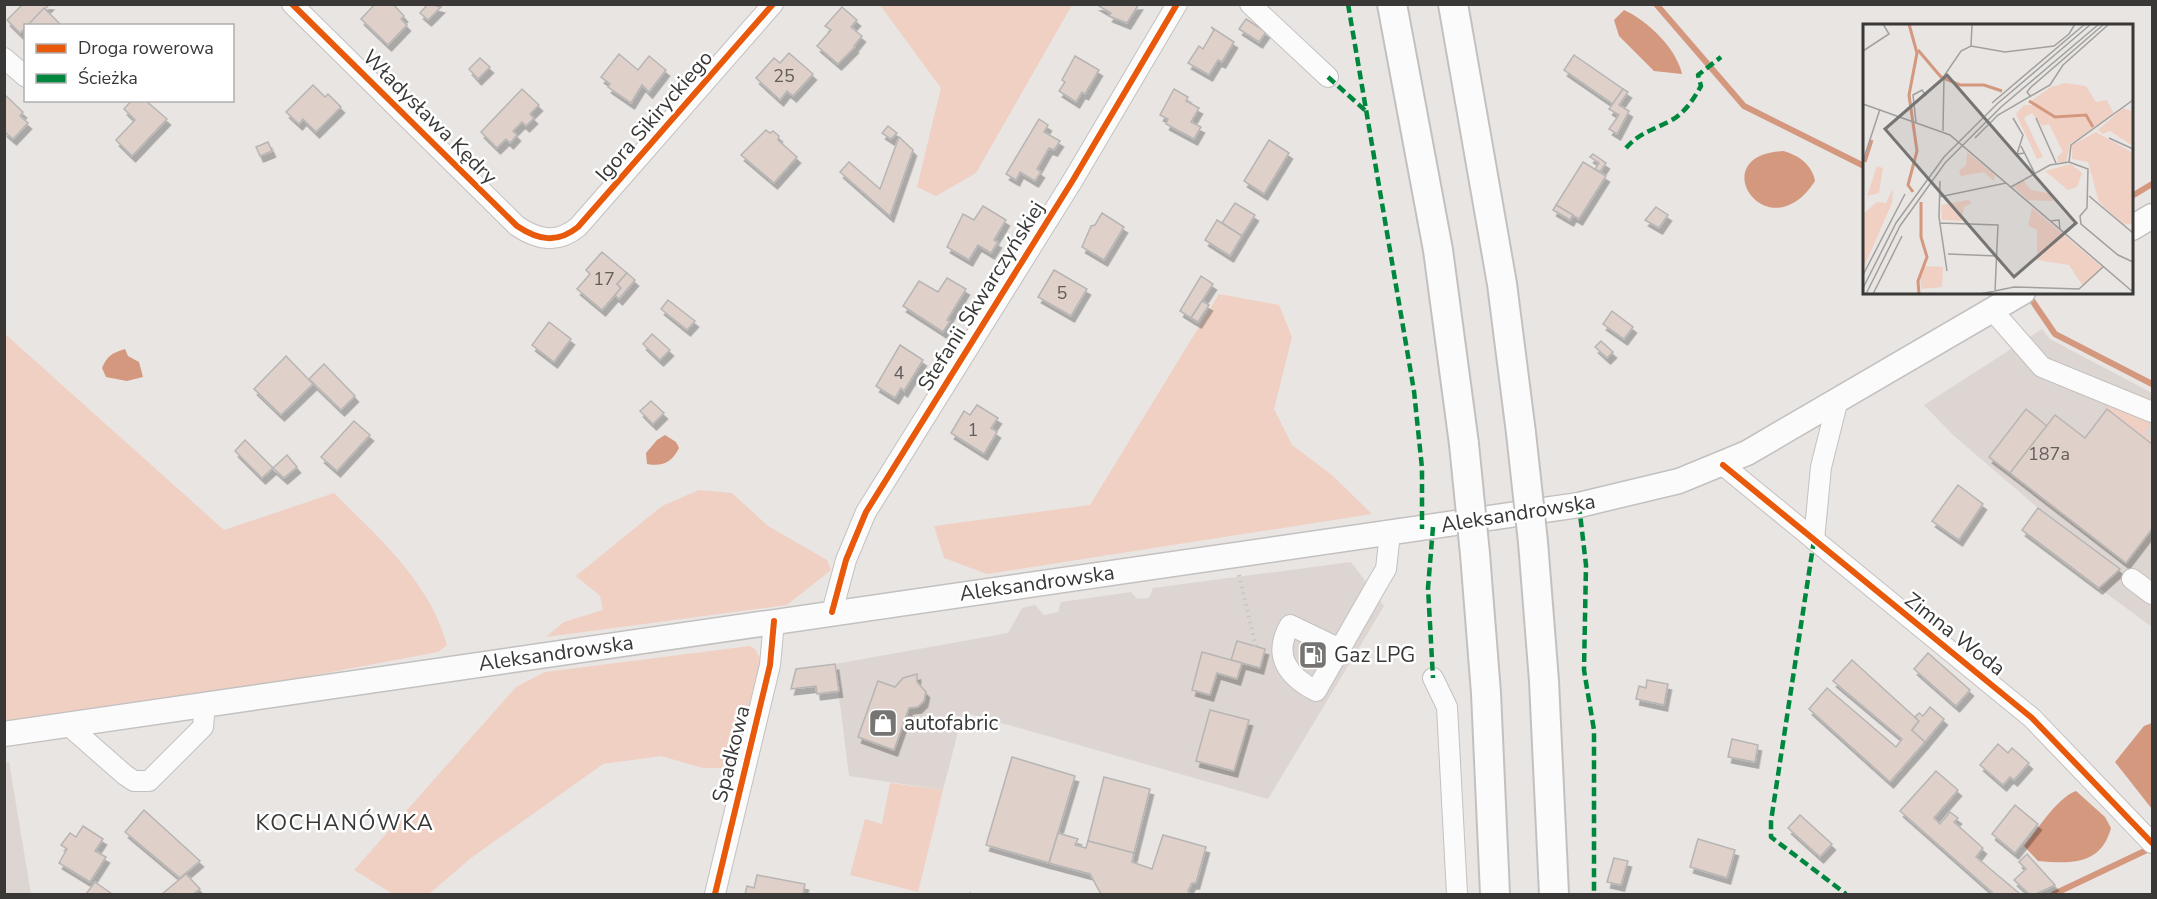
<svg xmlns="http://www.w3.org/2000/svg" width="2157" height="899" viewBox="0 0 2157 899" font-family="'Nunito Sans',sans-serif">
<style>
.built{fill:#ddd5d1}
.green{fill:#f0d0c3}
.water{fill:#d4987f}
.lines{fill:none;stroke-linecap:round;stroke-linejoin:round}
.stream{stroke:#d4987f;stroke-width:6}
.building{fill:#dfd0ca;stroke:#b7b5b4;stroke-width:1.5;filter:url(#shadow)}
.minor-casing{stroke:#c3c1c0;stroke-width:22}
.major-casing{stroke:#c3c1c0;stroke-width:27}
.highway-casing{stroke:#c3c1c0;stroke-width:32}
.path{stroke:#c7c6c6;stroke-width:4;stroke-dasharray:1.5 4.5;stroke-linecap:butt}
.minor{stroke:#fcfbfb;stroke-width:20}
.major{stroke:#fcfbfb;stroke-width:24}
.highway{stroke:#fcfbfb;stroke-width:28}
.highway-bridge-casing{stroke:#c3c1c0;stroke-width:32;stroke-linecap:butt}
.highway-bridge{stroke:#fcfbfb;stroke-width:28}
.quiet{stroke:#00873e;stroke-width:4.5;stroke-dasharray:9 4.5;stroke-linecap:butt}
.cycleway-casing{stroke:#fff;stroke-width:10}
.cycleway{stroke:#e8590c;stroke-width:6}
.labels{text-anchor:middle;stroke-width:5;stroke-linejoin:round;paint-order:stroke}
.number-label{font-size:18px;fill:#625e5c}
.street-label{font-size:21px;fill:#393837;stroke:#fff}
.poi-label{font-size:21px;fill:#393837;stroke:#fff;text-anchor:start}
.neighbourhood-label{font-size:22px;letter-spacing:1.5px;fill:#393837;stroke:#fff}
.inset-river{fill:none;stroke:#d4987f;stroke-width:3}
.inset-road{fill:none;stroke:#a2a09e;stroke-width:1.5}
.view{fill:#767573;fill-opacity:0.15;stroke:#767573;stroke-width:3}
.inset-edge{fill:none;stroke:#393837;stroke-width:3}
</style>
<defs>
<filter id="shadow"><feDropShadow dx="3.5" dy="6" stdDeviation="0" flood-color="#0004"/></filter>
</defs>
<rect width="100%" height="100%" fill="#e8e5e3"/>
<g class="built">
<path d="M2042,329l8,10 102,54v234l-53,-39 21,-19 -82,-61 -85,-73 -29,-30z"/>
<path d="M1351,562l33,44 -116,193 -305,-87 -20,78 -94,-14 -14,-112 173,-31 14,-25 13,-3 9,10 14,-3 3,-10 70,-10 6,7 12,-1 4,-10z"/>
<path d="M9,762l22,132h-26l-1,-131z"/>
</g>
<g class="green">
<path d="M880,5h192l-96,168 -40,23 -19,-9 24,-99z"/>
<path d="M1219,294l60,11 13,32 -18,72 18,36 40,30 40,39 -385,60 -43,-16 -10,-32 156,-21z"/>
<path d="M4,333l220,197 110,-37c44,44 96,89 113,152l-9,7 -198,37 -235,34z"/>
<path d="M2112,402l40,18 -8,14 8,6v4l-45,-35z"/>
<path d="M699,490l33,3 36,33 59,34 4,10 -44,35 -241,32 18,-15 39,-12 -3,-14 -24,-20 86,-70z"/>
<path d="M750,646l6,4 6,14 -23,104h-36l-42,-12 -58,8 -132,94 -42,36h-36l-39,-24 162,-183 29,-15z"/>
<path d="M890,783l53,7 -25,102 -68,-17 15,-56 17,5z"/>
</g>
<g class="water">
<path d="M1624,10c24,11 52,38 58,64l-28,-3 -35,-35 -5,-16z"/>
<path d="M1783,151c16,4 29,14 32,30 -47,73 -114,-26 -32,-30z"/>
<path d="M125,349l3,7 11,6 4,15 -16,4 -21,-4 -4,-9c5,-12 10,-15 23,-19z"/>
<path d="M665,435l11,7 3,6c-7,14 -16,19 -32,16l-1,-11 11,-13z"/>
<path d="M2152,723v86l-37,-47 29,-36z"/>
<path d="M2076,791l29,26 6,11c-10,37 -40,36 -73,33l-14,-15c14,-17 33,-48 52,-55z"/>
</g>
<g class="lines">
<g class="stream">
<path d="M1656,4l88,102 120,60"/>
<path d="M2132,196l20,-12"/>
<path d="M2027,293l28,41 97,50"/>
<path d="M2054,894l97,-46"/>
</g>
</g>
<g class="building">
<path d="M23,4h27l-30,29 -13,-13z"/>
<path d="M375,4h18l11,12 -3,3 6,6 -19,20 -27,-26z"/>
<path d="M428,4l13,3 -13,13 -8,-7z"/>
<path d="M1139,4l-12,19 -18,-7 2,-3 -14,-8z"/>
<path d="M842,7l15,13 -6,7 11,9 -8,10 1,1 -17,17 -21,-18 14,-16 -6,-4z"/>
<path d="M44,8l18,18h-35z"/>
<path d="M1246,19l20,13 -7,10 -20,-13z"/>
<path d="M1211,27l23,15 -12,20 -4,-2 -9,15 -21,-12 11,-17 4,3 11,-19z"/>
<path d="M789,53l24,21 -20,22 -6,-5 -7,9 -24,-22 18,-20 6,5z"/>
<path d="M619,54l19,16 11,-14 17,14 -17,22 -7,-7 -11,18 -23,-16 2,-3 -9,-7z"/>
<path d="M1574,55l49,34 -10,15 -49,-34z"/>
<path d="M1075,56l24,14 -14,24 -3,-2 -6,10 -17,-11 6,-9 -3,-2z"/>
<path d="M480,58l10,9 -12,12 -9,-10z"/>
<path d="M313,85l12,12 3,-3 13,13 -25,25 -13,-13 -4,5 -13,-12z"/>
<path d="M522,89l17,16 -9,9 4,4 -8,8 -4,-4 -9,9 4,4 -7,8 -4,-4 -9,9 -16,-16z"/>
<path d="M1174,89l14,8 -2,4 13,7 -8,14 10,5 -7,12 -28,-15 2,-5 -8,-4z"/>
<path d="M1623,89l5,3 -9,13 10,6 -12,23 -8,-5 10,-14 -10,-6z"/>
<path d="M4,94l19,18 -3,4 8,7 -15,16 -9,-8z"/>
<path d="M132,100h13l22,19 -35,37 -16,-16 19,-20 -11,-11z"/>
<path d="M1039,119l9,6 -4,7 16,9 -6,9 -5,-2 -12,21 4,3 -6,9 -15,-9 -4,8 -10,-6z"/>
<path d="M888,126l9,7 -6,6 -9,-6z"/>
<path d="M766,130l4,3 3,-2 6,5 -1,4 19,17 -23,26 -33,-28z"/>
<path d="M899,137l14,13 -23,66 -50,-44 9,-10 31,27z"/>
<path d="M1269,140l20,13 -25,41 -20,-13z"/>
<path d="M268,142l4,9 -12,5 -4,-9z"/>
<path d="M1593,154l13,9 -6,9 -5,-3 4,-6 -9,-6z"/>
<path d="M1583,162l23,14 -27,43 -23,-14z"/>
<path d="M1235,203l20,12 -13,21 -20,-13z"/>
<path d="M1556,205l17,10 -3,5 -17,-10z"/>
<path d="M983,206l23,14 -12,20 4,2 -7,11 -13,-8 -9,15 -22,-13 16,-33 11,6z"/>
<path d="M1656,207l12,8 -9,13 -14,-8z"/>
<path d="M1102,213l22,14 -20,33 -22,-13 9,-21 4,-1z"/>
<path d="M1217,220l25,16 -12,20 -25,-16z"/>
<path d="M602,252l25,21 -10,11 4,4 -19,22 -25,-21 13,-15 -4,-4z"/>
<path d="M1054,270l33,19 -16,27 -33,-19z"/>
<path d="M627,273l8,7 -16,19 -4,-4 6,-7 -4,-4z"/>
<path d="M1201,276l12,8 -22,34 -11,-7z"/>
<path d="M947,278l19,11 -19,31 3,1 -7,11 -40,-26 16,-25 19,11z"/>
<path d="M668,300l27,21 -8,9 -26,-21z"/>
<path d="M1202,301l7,4 -11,17 -7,-4z"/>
<path d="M1612,311l21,16 -9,12 -21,-15z"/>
<path d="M549,322l22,17 -17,23 -22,-17z"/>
<path d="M652,334l18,16 -10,10 -17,-16z"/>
<path d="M1601,341l12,11 -6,6 -12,-11z"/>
<path d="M900,345l23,15 -19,31 -3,-3 -6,10 -19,-12z"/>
<path d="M286,356l27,28 -32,31 -27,-26z"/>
<path d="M324,364l31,32 -14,14 -32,-31z"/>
<path d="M651,401l13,12 -11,11 -13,-13z"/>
<path d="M977,405l21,13 -7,10 6,4 -13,22 -33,-21 13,-22 6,4z"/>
<path d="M2026,409l21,17 -37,47 -21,-16z"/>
<path d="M2107,409l45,35v85l-26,34 -116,-90 45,-58 30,23z"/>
<path d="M354,421l16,14 -33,36 -16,-14z"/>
<path d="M245,440l28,28 -11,10 -27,-27z"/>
<path d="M287,455l10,12 -13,11 -11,-10z"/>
<path d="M1958,485l25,19 -24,36 -27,-19z"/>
<path d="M2038,508l82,61 -21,19 -77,-58z"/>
<path d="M1237,641l28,8 -5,19 -29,-8z"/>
<path d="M1202,652l40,11 -5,16 -20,-6 -7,22 -18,-5z"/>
<path d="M1928,653l42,37 -14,16 -42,-37z"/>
<path d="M1852,660l67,61 -7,9 13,12 -35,40 -81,-73 18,-21 69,59 6,-8 -69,-58z"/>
<path d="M835,664l4,27 -22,3 -1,-8 -25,3 5,-20z"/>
<path d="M917,674v8l9,10 -2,9 -6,6 -9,1 -15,42 -36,-13 20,-56 17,6 8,-9z"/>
<path d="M1647,680l21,4 -4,21 -28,-6 3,-13 7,2z"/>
<path d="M1930,707l14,12 -19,23 -13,-12 7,-9 -4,-4 4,-4 4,3z"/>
<path d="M1210,710l39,10 -15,51 -38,-10z"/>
<path d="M1732,739l26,6 -3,17 -27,-5z"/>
<path d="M1998,744l10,9 4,-5 17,15 -15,17 -4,-3 -7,8 -23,-20z"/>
<path d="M1012,757l63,19 -26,87 -63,-18z"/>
<path d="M1936,771l22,19 -24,28 6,6 10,-12 8,6 -4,4 29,26 -7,9 44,37h-26l-94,-83z"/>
<path d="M1104,777l46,12 -16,64 -46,-12z"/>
<path d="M2015,805l23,19 -23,29 -23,-19z"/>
<path d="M144,810l56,51 -20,17 -55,-46z"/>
<path d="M1800,815l32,29 -12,13 -32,-29z"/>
<path d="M83,826l20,13 -8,12 11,6 -16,25 -31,-19 8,-14 -6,-4 9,-12 6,4z"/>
<path d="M1058,833l20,6 -3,6 11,3 2,-7 46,12 -2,9 20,7 11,-34 43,12 -10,36h-4l-4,8 2,3h-89l-11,-20 -41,-11z"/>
<path d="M1698,839l37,11 -8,28 -37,-11z"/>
<path d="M2027,854l28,31 -19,9h-7l-15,-14 12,-11 -7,-7z"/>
<path d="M1614,858l14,3 -7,24 -14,-3z"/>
<path d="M186,874l14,15 -7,5h-31z"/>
<path d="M757,875l48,9 -2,10h-58l2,-8 7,2z"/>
<path d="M95,882l17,12h-26z"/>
</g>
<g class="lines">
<g class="minor-casing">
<g id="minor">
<path d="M292,4l225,222c21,14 40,18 61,1l195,-223"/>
<path d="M1250,4l78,73"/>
<path d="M4,58l22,19"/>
<path d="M1992,310l50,57 110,45"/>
<path d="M1723,465l309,253 120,125"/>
<path d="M1814,540l7,-73 16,-64"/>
<path d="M2132,579l20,15"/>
<path d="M832,612l14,-52 20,-48 207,-332 104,-176"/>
<path d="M1340,649l-50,-24c-18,31 -2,51 26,66l64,-112 6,-10 4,-36"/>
<path d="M1433,678l14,29 10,187"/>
<path d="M68,725l57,50 9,6h15l54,-54 2,-23"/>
<path d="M715,894l55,-229 4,-44"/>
</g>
</g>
<g class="major-casing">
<g id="major">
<path d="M2132,228l20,-12"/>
<path d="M4,734l1575,-229 100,-24 68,-28 276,-161"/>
</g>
</g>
<g class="highway-casing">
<g id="highway">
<path d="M1392,4l46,246 26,194"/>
<path d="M1453,4l49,280 19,149"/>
<path d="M1533,542l11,139 10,213"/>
<path d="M1475,554l11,139 9,201"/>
</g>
</g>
<g class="path">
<path d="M1239,575l17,72"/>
<path d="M970,894l2,-1"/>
</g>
<use href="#minor" class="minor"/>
<use href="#major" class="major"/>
<use href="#highway" class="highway"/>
<g class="highway-bridge-casing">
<g id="highway-bridge">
<path d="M1521,433l12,109"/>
<path d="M1464,444l11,110"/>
</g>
</g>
<use href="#highway-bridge" class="highway-bridge"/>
<g class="quiet">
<path d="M1348,4l66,387 8,77v61"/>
<path d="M1328,77l39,35"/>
<path d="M1626,148c13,-15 27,-18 44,-27 15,-8 23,-21 31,-35l-3,-11 23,-18"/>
<path d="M1579,505l7,60 -2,105 10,60v164"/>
<path d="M1433,527l-5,61 5,90"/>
<path d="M1814,540l-43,281v16l75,57"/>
</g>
<g class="cycleway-casing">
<g id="cycleway">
<path d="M292,4l225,222c21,14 40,18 61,1l195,-223"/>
<path d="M1723,465l309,253 120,125"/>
<path d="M832,612l14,-52 20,-48 207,-332 104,-176"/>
<path d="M715,894l55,-229 4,-44"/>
</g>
</g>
<use href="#cycleway" class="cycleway"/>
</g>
<defs>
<g id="fuel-square" transform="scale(1.5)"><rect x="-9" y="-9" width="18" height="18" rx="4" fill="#767573" stroke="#fff"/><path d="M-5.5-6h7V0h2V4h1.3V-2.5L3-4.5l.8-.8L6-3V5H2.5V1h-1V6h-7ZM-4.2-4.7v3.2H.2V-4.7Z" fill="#fff"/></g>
<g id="shop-square" transform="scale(1.5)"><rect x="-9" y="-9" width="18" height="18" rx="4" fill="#767573" stroke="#fff"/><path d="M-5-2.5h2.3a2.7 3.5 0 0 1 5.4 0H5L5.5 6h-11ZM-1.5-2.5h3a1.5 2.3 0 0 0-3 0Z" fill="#fff"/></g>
</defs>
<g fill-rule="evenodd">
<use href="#fuel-square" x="1313" y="655"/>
<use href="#shop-square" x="883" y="723"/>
</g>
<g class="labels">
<g class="number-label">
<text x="784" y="82">25</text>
<text x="604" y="285">17</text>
<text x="1062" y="299">5</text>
<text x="899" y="379">4</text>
<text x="973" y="436">1</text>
<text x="2049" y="460">187a</text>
</g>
<g class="street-label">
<text transform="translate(654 116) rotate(-49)" y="7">Igora Sikiryckiego</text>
<text transform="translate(430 117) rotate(45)" y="7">Władysława Kędry</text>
<text transform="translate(981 296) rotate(-58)" y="7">Stefanii Skwarczyńskiej</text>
<text transform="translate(1518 513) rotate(-9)" y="7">Aleksandrowska</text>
<text transform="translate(1037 583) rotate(-8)" y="7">Aleksandrowska</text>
<text transform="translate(1955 634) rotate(38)" y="7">Zimna Woda</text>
<text transform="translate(556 653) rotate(-8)" y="7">Aleksandrowska</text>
<text transform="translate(731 754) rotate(-76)" y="7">Spadkowa</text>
</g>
<g class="poi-label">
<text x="1334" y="662">Gaz LPG</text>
<text x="904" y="730">autofabric</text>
</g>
<g class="neighbourhood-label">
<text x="345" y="830">KOCHANÓWKA</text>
</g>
</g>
<g transform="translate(1863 24)">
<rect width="270" height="270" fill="#e8e5e3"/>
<path d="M202,59l21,3 10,16 11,-2 7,14 -44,30 -4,18h-8l-1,-5 6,-5 -14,-28 -7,2 -10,-13 -8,5 19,39 -6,2 -21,-45 8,-9h9l-2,-4 20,-14zM260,84l10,4v34l-23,-15 -7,3 -5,-4zM233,108l37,21v70l-9,2 -25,-23 -11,-40 -16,-3v-14zM104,128l28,23 -1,6 -10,-9 -23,4 -2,-5 7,-6zM208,140l11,9 -5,14 -9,3 -23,-19zM14,142l6,2 -4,25 -12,3zM160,156l8,10 21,4 1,7 -25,-1 -14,-13zM30,164l-1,15 -29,66v-55l14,-12 9,1zM105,176l4,3 -8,4 -3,14 -19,-1 -1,-15zM169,184l70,59 -19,19 -14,-21 -32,-5v-30l-9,-5zM62,242l18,1 -1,20 -21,2 -1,-16z" fill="#f0d0c3"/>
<path class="inset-river" d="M46,0l8,29 -8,42 8,56 -9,34 5,7M55,26l23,27 19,8h24l18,6M166,77l26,16 31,-2 7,12M2,138l7,-22M56,270l-1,-13 9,-24 -6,-20v-35"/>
<path class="inset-road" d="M108,22l1,-22M0,27l26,-17 -6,-10M168,73l-4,-5 4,-5 73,-63M129,79l93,-79M0,80l87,31 183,157M150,94l10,17 -6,19 8,-1M173,94l20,45M53,98l-3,-27 9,-5 4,6M80,107l1,-55 17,-25 10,-5 34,6 49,-6 15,-12 6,-10M112,114l23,-23 52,-30 13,-20 46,-41M246,114l24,11M158,122l14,28M0,137l17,-52M206,138l19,7 -1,39 -7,8 1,8 37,31 15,7M77,157l-1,36 8,54M148,163l39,-22 19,-3 2,-17 62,-45M226,172l44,37M76,173l67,-14M187,197l9,-1 1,9M77,199l58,2 -3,66M85,230l49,2M0,251l42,-81M0,264l33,-65 48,-66 53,-53 94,-80M3,270l34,-68 45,-63 56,-56 98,-83M10,270l29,-58M117,270l34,-7 65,2 24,-22"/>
<path class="view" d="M84,51l129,148 -62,54 -129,-148z"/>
<rect width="270" height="270" class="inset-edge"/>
</g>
<rect width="2157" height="899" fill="none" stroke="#393837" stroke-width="12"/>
<rect x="24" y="24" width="210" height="78" fill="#ffffff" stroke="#b0afaf" stroke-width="1.5"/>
<rect x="36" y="44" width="30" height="9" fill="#e8590c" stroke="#b0afaf" stroke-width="1.5"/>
<text x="78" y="54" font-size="18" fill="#393837">Droga rowerowa</text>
<rect x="36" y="74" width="30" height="9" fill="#00873e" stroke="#b0afaf" stroke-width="1.5"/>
<text x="78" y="84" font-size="18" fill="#393837">Ścieżka</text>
</svg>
